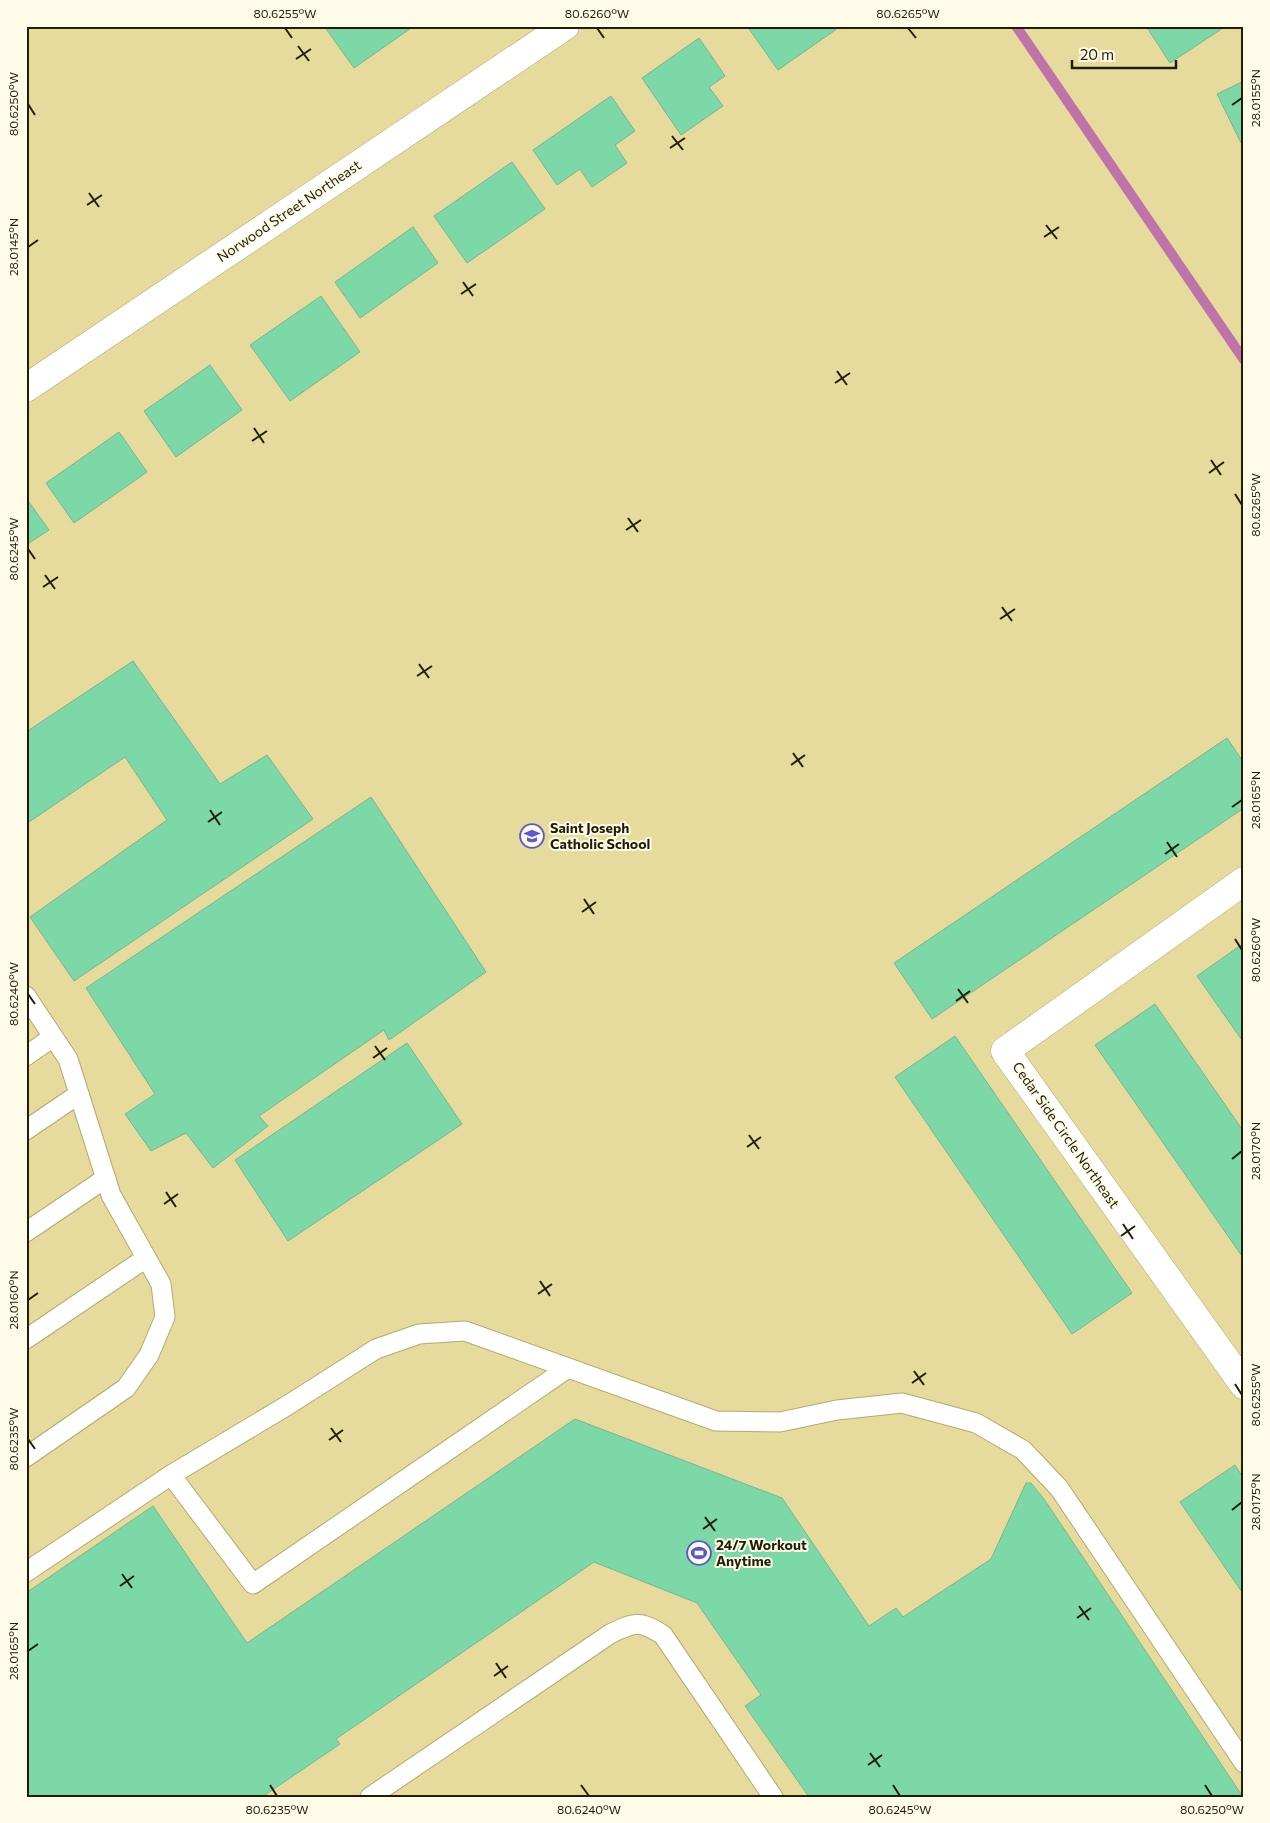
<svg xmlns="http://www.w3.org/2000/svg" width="1270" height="1823" viewBox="0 0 1270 1823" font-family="Commissioner,sans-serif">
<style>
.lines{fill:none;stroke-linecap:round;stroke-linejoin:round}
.stream{stroke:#be74a8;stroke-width:10}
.building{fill:#7cd9a7;stroke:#78b492}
.lane-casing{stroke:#b5a96d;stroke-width:21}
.street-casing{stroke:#b5a96d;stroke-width:29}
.lane{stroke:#fff;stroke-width:19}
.street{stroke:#fff;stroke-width:28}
.ticks{fill:none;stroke:#221e05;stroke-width:2}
.labels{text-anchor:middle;stroke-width:4;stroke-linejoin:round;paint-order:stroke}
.street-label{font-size:14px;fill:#221e05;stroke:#fefbe8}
.poi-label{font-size:14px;font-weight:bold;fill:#221e05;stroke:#fefbe8;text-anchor:start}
.neatline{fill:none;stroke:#221e05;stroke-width:2}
.ticks-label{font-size:12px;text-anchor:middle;fill:#221e05}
</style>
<rect width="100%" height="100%" fill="#e6db9c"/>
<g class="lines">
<path class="stream" d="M1016,26l228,334"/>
</g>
<g class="building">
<path d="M324,26h90l-60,42z"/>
<path d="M747,26h94l-63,44z"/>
<path d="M1146,26h80l-56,37z"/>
<path d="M699,38l26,38 -16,11 14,19 -42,29 -39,-57z"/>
<path d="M1244,81v68l-27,-55z"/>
<path d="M611,96l24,35 -20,14 12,18 -35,24 -12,-18 -23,16 -24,-35z"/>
<path d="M512,162l33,47 -78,54 -33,-47z"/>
<path d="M413,227l25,36 -78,55 -25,-36z"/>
<path d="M321,296l39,56 -70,49 -40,-56z"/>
<path d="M210,365l32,45 -66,47 -32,-46z"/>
<path d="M119,432l28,40 -73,51 -28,-40z"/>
<path d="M26,498l23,32 -23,15z"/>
<path d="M133,661l87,123 47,-29 46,64 -239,162 -44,-64 137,-97 -42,-63 -99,67v-92z"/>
<path d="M1227,738l17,25v45l-312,211 -38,-56z"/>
<path d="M371,797l115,175 -97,68 -5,-10 -125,86 9,10 -55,42 -27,-35 -35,18 -26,-37 30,-20 -69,-106z"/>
<path d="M1244,943v100l-47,-67z"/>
<path d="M1155,1004l89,128v127l-149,-214z"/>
<path d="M955,1036l177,257 -60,41 -177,-257z"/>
<path d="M407,1043l55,81 -174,117 -53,-81z"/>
<path d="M575,1419l207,79 87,128 27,-18 7,9 88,-58 35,-76h5l13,16 199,298h-434l-64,-91 16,-11 -64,-92 -103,-41 -258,177 4,5 -78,53h-236v-204l127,-87 94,137z"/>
<path d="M1235,1465l9,14v116l-64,-93z"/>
</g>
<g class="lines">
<g class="lane-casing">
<g id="lane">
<path d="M26,996l42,63 43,136 50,89 4,33 -16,38 -23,33 -100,69"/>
<path d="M26,1056l27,-19"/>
<path d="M26,1130l53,-36"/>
<path d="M26,1232l80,-54"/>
<path d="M26,1339l120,-81"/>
<path d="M171,1475l82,109 315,-216"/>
<path d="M26,1572l145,-97 117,-70 88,-56 43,-15 46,-3 251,90 64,1 57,-12 65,-7 74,20 47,27 36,38 185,275"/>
<path d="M370,1797l240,-163c25,-12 29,-14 53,1l110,162"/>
</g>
</g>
<g class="street-casing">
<g id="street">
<path d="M26,388l539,-362"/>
<path d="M1244,881l-239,170 239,334"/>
</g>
</g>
<use href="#lane" class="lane"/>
<use href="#street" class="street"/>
</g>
<path class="ticks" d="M285,28l7,10M597,28l7,10M908,28l8,10M298,46l11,15M296,59l15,-10M28,104l7,11M1232,105l10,-7M672,136l11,14M670,148l15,-10M89,193l10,14M87,205l15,-10M1046,225l11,14M1044,237l15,-10M28,247l10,-7M463,282l10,14M461,294l15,-10M837,371l10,14M835,383l15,-10M254,428l10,15M252,441l15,-10M1211,460l10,15M1209,473l15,-11M1235,494l7,11M628,518l10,14M626,530l15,-10M28,549l7,10M45,575l10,14M43,587l15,-10M1002,607l10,14M1000,619l15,-10M419,664l10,14M417,676l15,-10M793,753l10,14M791,765l14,-10M1232,807l10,-7M210,810l10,15M208,822l14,-10M1167,842l10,15M1165,854l14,-10M584,899l10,15M582,912l14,-10M1235,939l7,11M958,989l10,14M28,994l7,10M956,1001l14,-10M375,1046l10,14M373,1058l14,-10M749,1135l10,14M747,1147l14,-10M1232,1159l10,-8M166,1192l10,15M164,1204l14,-10M1123,1224l10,15M1121,1236l14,-10M540,1281l10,15M538,1294l14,-10M28,1300l10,-7M914,1371l10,14M912,1383l14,-10M1235,1384l7,11M331,1428l10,14M28,1439l7,10M329,1440l14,-10M1232,1510l10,-8M705,1517l10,14M703,1529l14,-10M122,1574l10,14M120,1586l14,-10M1079,1606l10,14M1077,1618l14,-10M28,1651l10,-7M496,1663l10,15M494,1676l14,-10M870,1753l10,14M868,1765l14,-10M270,1785l7,11M581,1785l8,11M893,1785l7,11M1205,1785l7,11"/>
<defs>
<g id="school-ring" transform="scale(1.25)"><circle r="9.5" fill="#fefbe8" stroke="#5958d0" stroke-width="1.5"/><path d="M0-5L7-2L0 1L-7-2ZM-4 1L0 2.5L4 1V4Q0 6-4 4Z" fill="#5958d0"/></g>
<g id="stadium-ring" transform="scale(1.25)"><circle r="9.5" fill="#fefbe8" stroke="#5958d0" stroke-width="1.5"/><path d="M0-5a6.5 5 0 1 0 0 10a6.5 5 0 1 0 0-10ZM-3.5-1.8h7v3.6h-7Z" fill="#5958d0"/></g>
</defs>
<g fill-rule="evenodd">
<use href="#school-ring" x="532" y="836"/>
<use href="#stadium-ring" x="699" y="1553"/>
</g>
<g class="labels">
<g class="street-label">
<text transform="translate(289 211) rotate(-34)" y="5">Norwood Street Northeast</text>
<text transform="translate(1066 1135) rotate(55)" y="5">Cedar Side Circle Northeast</text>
</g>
<g class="poi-label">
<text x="550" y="833">Saint Joseph<tspan x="550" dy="16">Catholic School</tspan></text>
<text x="716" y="1550">24/7 Workout<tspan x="716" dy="16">Anytime</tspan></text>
</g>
</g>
<rect width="1270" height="1823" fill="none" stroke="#fefbe8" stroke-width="55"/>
<path d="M1072 60v8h104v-8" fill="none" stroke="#221e05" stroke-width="2.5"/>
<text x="1080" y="60" font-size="15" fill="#221e05" stroke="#fefbe8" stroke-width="4" paint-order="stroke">20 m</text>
<rect x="28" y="28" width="1214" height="1768" class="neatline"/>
<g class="ticks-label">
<text x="285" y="18">80.6255°W</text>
<text x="597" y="18">80.6260°W</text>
<text x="908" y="18">80.6265°W</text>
<text transform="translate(1256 98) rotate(-90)" y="4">28.0155°N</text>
<text transform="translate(14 104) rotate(-90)" y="4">80.6250°W</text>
<text transform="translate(14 247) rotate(-90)" y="4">28.0145°N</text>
<text transform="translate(1256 505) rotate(-90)" y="4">80.6265°W</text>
<text transform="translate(14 549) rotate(-90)" y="4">80.6245°W</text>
<text transform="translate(1256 800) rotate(-90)" y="4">28.0165°N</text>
<text transform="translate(1256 950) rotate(-90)" y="4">80.6260°W</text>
<text transform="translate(14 994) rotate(-90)" y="4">80.6240°W</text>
<text transform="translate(1256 1151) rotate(-90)" y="4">28.0170°N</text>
<text transform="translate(14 1300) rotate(-90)" y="4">28.0160°N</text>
<text transform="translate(1256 1395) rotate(-90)" y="4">80.6255°W</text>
<text transform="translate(14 1439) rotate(-90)" y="4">80.6235°W</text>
<text transform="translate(1256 1502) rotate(-90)" y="4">28.0175°N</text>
<text transform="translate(14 1651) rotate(-90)" y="4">28.0165°N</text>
<text x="277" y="1814">80.6235°W</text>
<text x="589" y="1814">80.6240°W</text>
<text x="900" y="1814">80.6245°W</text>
<text x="1212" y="1814">80.6250°W</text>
</g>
</svg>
